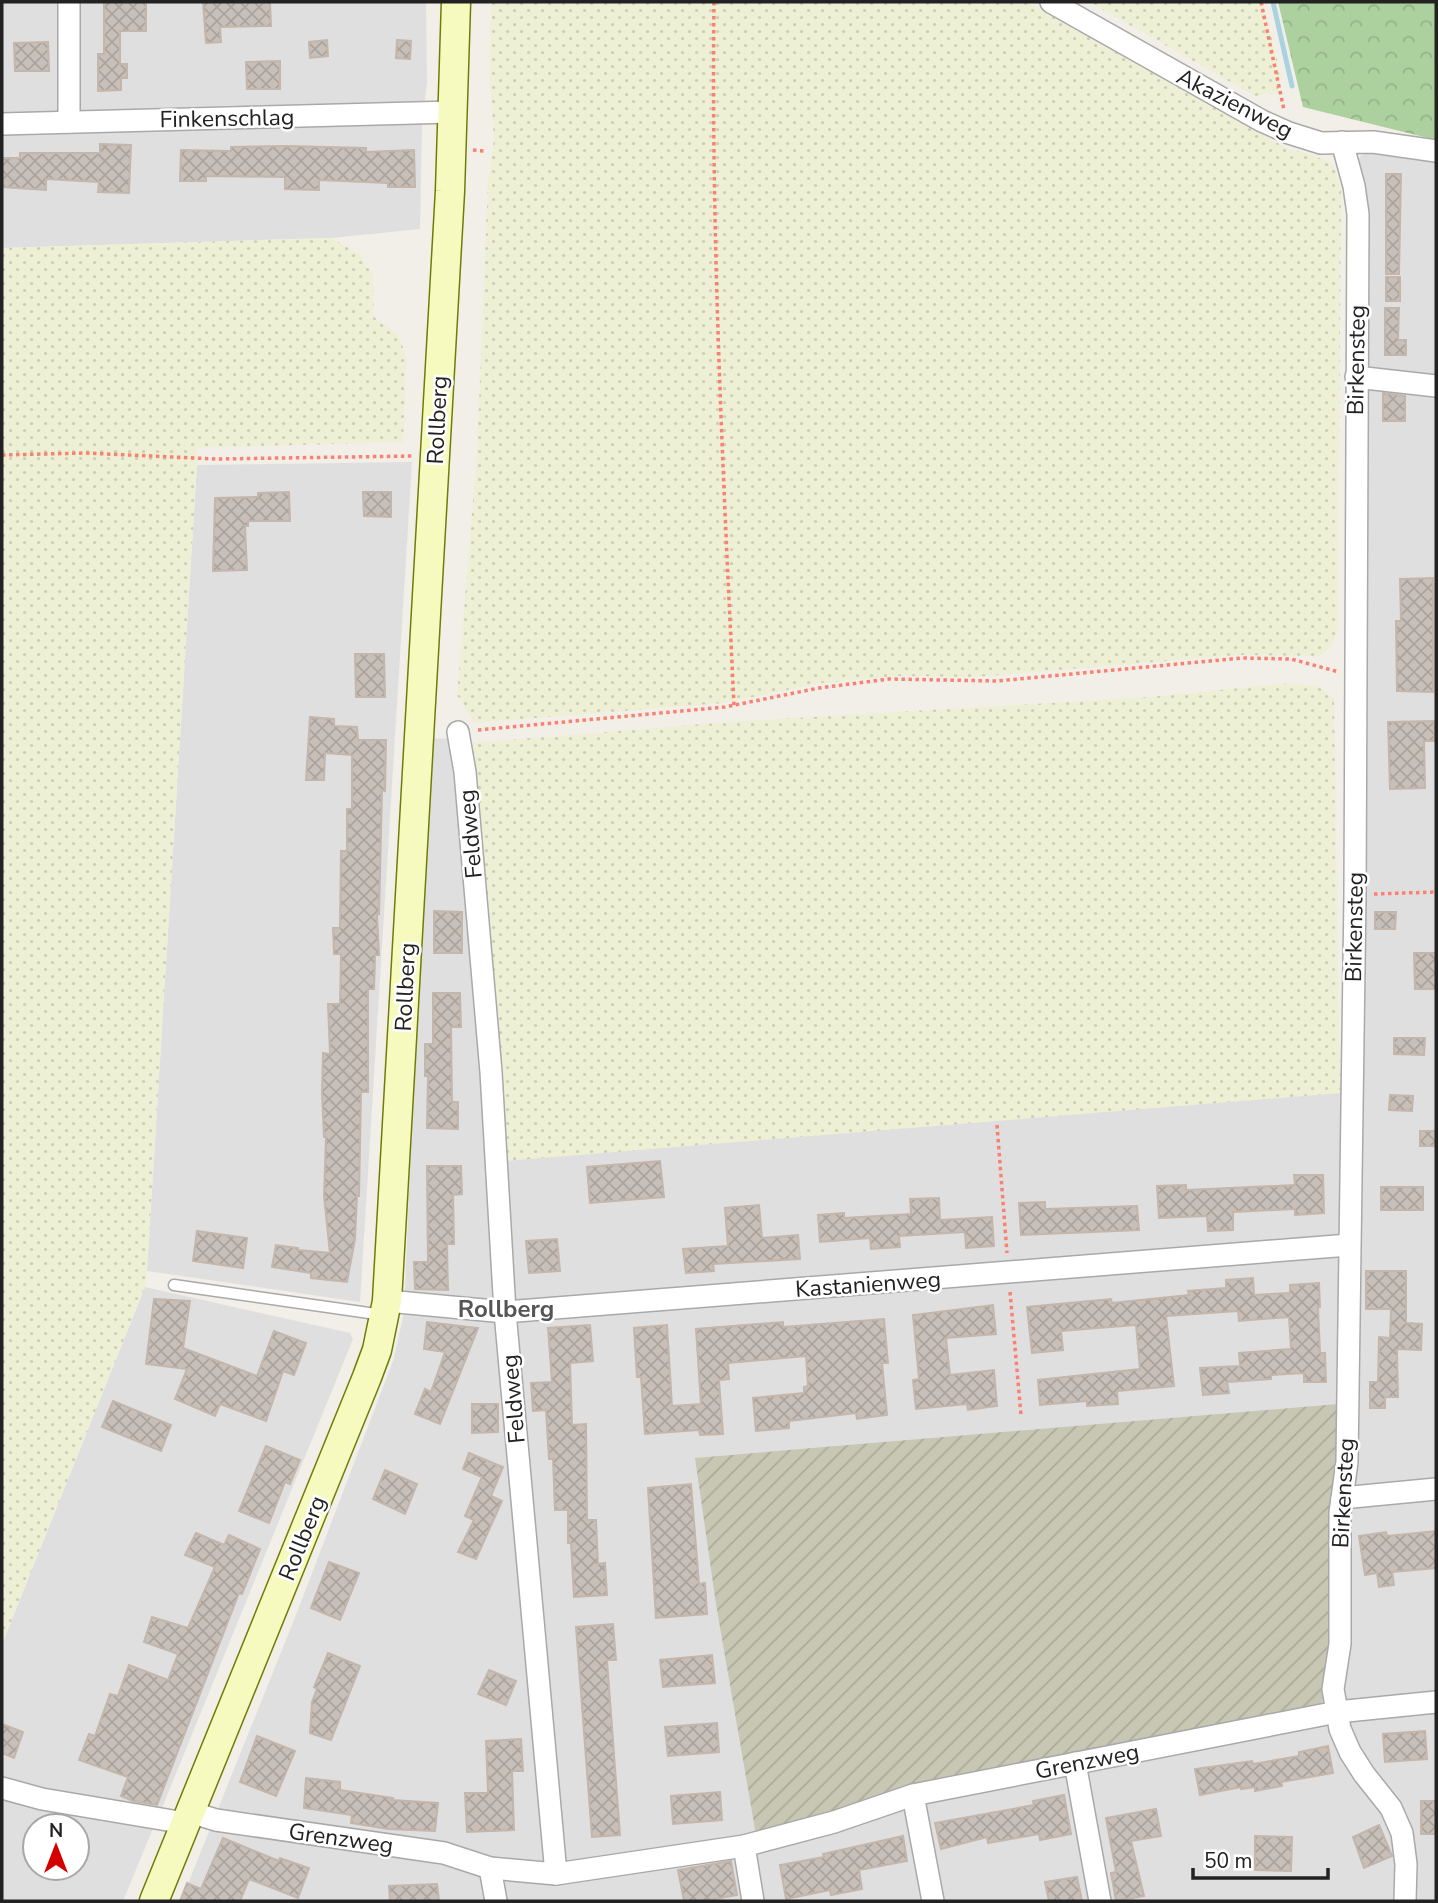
<svg xmlns="http://www.w3.org/2000/svg" width="1438" height="1903" viewBox="0 0 1438 1903" font-family="'Nunito Sans',sans-serif">
<style>
.residential{fill:#e0dfdf;fill-rule:evenodd}
.construction{fill:url(#construction-furrows)}
.farmland{fill:url(#farmland-dots)}
.forest{fill:url(#forest-crowns)}
.lines{fill:none;stroke-linecap:round;stroke-linejoin:round}
.stream{stroke:#aad3df;stroke-width:5}
.building{fill:url(#building-cross-hatch);stroke:#c4b6ab;stroke-width:2}
.lane-casing{stroke:#a9a9a9;stroke-width:13}
.street-casing{stroke:#a9a9a9;stroke-width:24}
.secondary-casing{stroke:#707d05;stroke-width:31}
.path{stroke:#fa8072;stroke-width:3.5;stroke-dasharray:3.5 3.5;stroke-linecap:butt}
.lane{stroke:#fff;stroke-width:10}
.street{stroke:#fff;stroke-width:21}
.secondary{stroke:#f7fabf;stroke-width:28}
.labels{text-anchor:middle;stroke-width:5;stroke-linejoin:round;paint-order:stroke}
.street-label{font-size:23px;fill:#222;stroke:#fff}
.neighbourhood-label{font-size:24px;font-weight:bold;fill:#555;stroke:#fff}
</style>
<defs>
<pattern id="construction-furrows" width="10" height="10" patternUnits="userSpaceOnUse" patternTransform="scale(1.75)"><rect width="10" height="10" fill="#c7c7b4"/><path d="M-1 1l2-2M0 10L10 0M9 11l2-2" fill="none" stroke="#abab9a"/></pattern>
<pattern id="farmland-dots" width="8" height="8" patternUnits="userSpaceOnUse" patternTransform="scale(1.75)"><rect width="8" height="8" fill="#eef0d5"/><path d="M2 2h.1M6 6h.1" fill="none" stroke="#ccceb7" stroke-width="1.8" stroke-linecap="round"/></pattern>
<pattern id="forest-crowns" width="20" height="18" patternUnits="userSpaceOnUse" patternTransform="scale(1.75)"><rect width="20" height="18" fill="#add19e"/><path d="M2 6a3 3 0 1 1 6 0M12 15a3 3 0 1 1 6 0" fill="none" stroke="#95b388"/></pattern>
<pattern id="building-cross-hatch" width="8" height="8" patternUnits="userSpaceOnUse" patternTransform="scale(1.75)"><rect width="8" height="8" fill="#c7bfb8"/><path d="M0 0l8 8M0 8l8-8" fill="none" stroke="#aba49e"/></pattern>
</defs>
<rect width="100%" height="100%" fill="#f2efe9"/>
<g class="residential">
<path d="M2,2h424l1,81 -5,41 -2,105 -88,9 -330,10z"/>
<path d="M1372,150l64,9v1742h-1255l115,-286 97,-254 11,-48 24,-574 36,-1 7,5 20,240 849,110 23,-528 -6,-393 3,-16z"/>
<path d="M412,462l-52,840 -213,-31 50,-806z"/>
<path d="M145,1287l205,46 3,6 -193,474 -107,-18 -51,-16v-135z"/>
<path d="M2,1796l152,30 -31,75h-121zM35,1826h42v42h-42z"/>
</g>
<path class="construction" d="M1338,1404l-7,231 -7,40v21l-3,9 -565,130 -40,-231 -21,-146z"/>
<g class="farmland">
<path d="M491,2h538l261,148 21,4 23,11 7,25 -3,439 -7,19 -12,8 -79,-1 -265,22 -78,-1 -75,7 -99,20 -249,20 -17,-28 20,-243 11,-270 6,-43 -5,-72z"/>
<path d="M1089,2h174l18,74 -3,16 -23,4z"/>
<path d="M332,238l28,17 13,20 1,42 24,17 9,24 -4,84 -205,6 -52,836 -144,360v-1396z"/>
<path d="M1289,683l29,3 16,13 6,394 -836,68 -33,-418 256,-21 423,-25z"/>
</g>
<path class="forest" d="M1278,2h158v138l-133,-33z"/>
<g class="lines">
<path class="stream" d="M1273,2l19,84"/>
</g>
<g class="building">
<path d="M104,2h42v29h-26v33h7v14h-6v12l-23,1v-37h6z"/>
<path d="M203,2h67l1,24 -51,1 1,15 -15,1z"/>
<path d="M327,40l1,16 -18,2 -1,-16z"/>
<path d="M397,40l14,1 -1,18 -14,-1z"/>
<path d="M48,42l1,29h-34l-1,-28z"/>
<path d="M280,61v28h-33l-1,-27z"/>
<path d="M100,144l31,1 -2,48 -31,-1 1,-10 -53,-3v11l-44,-3v-29h18v-5h80z"/>
<path d="M286,146l80,2v4l48,-2 1,37h-27v-4l-69,-3v10l-34,-1v-12l-79,-1v5h-26l1,-31 50,1v-4z"/>
<path d="M1386,174h15l-2,100h-13z"/>
<rect x="1386" y="277" width="14" height="24"/>
<path d="M1385,308h14l-1,32h8v15h-21z"/>
<path d="M1383,393l22,3v25h-22z"/>
<path d="M289,492l1,29h-42v5h-3l2,44 -34,1 2,-73 43,-1v-4z"/>
<path d="M363,492h28v25l-27,-1z"/>
<path d="M1433,578v114l-36,-1 -1,-70h5l-1,-42z"/>
<path d="M355,654h29l1,43h-29z"/>
<path d="M310,717l24,2v7l23,1 1,13h28l-1,51 -3,-1 -3,124h-2l2,41h-4l-1,34h-6v103h-7l-2,104h-2l-2,43 -8,43 -36,-4v-5l-39,-6 4,-22 22,3v2l32,3 -6,-57 2,-59h-2l-2,-45 1,-39 7,1 -2,-50h12l1,-50h-7l-1,-26h7l1,-77h6v-42h5v-54l-27,-2 -1,27h-18z"/>
<path d="M1434,721v20h-10l1,47 -35,1 -2,-67z"/>
<path d="M434,911l28,1v41h-28z"/>
<path d="M1375,912h21l-1,17h-20z"/>
<path d="M1414,953h22v36h-21z"/>
<path d="M433,993h27l1,34h-10l1,75h6v27l-31,-1 1,-52h-3v-32h8z"/>
<path d="M1394,1038h31l-1,17 -30,-1z"/>
<path d="M1390,1095l23,1 -1,15 -23,-1z"/>
<rect x="1420" y="1131" width="16" height="15"/>
<path d="M660,1161l4,36 -74,6 -3,-36z"/>
<path d="M427,1166h34l1,28 -9,1 1,49h-7l1,46 -33,-1 -1,-27h14z"/>
<path d="M1294,1175h29l1,38 -29,2v-6l-62,3v18l-25,1 -1,-15 -48,2 -2,-32 29,-1v5l109,-5z"/>
<rect x="1381" y="1187" width="42" height="23"/>
<path d="M939,1198l1,22 52,-3 2,29 -28,2 -1,-16 -66,4 1,11 -29,2 -1,-11 -50,4 -2,-27 26,-2v5l67,-4 -1,-15z"/>
<path d="M1045,1202v7l92,-3 2,24 -118,5 -2,-32z"/>
<path d="M759,1205l3,33 36,-3 2,24 -87,5 1,7 -28,2 -3,-24 45,-3 -3,-38z"/>
<path d="M197,1231l50,7 -4,30 -50,-7z"/>
<path d="M557,1239l3,32 -31,2 -3,-32z"/>
<path d="M1366,1271h40v52l16,1 -1,26 -24,-1 1,48h-13v11h-15v-26h8l1,-45 11,1 1,-29h-25z"/>
<path d="M1253,1278l1,17 36,-2v-8l29,-2 1,24h-2l2,46h5l1,29h-22v-9l-33,2v4l-44,3 2,11 -26,2 -3,-27 40,-2 -1,-13 52,-4 -2,-32 -50,4 -1,-10 -72,5 8,70 -57,5 1,13 -31,2v-5l-47,4 -2,-25 102,-11 -4,-44 -75,6 2,19 -31,3 -5,-46 84,-8 1,4 77,-8 -1,-4 38,-3v-8z"/>
<path d="M154,1299l36,2 -7,47 74,28 17,-45 32,12 -12,32 -11,-4 -17,50 -46,-17 -5,12 -40,-17 12,-30 -41,-5z"/>
<path d="M993,1305l3,29 -50,4 4,37 44,-5 3,36 -29,4 -1,-6 -51,5 -3,-29 6,-1 -6,-64z"/>
<path d="M884,1319l4,44h-6l5,52 -30,4 -1,-6 -67,8v7l-33,3 -3,-33 51,-5v-6l4,-1 -2,-30 -78,7 1,16 -10,1 4,54 -23,1 -1,-5 -54,4 -4,-57h-4l-3,-49 33,-3 5,81 29,-2 -5,-75 87,-7v5z"/>
<path d="M427,1322l51,6 -38,96 -25,-10 10,-25 6,3 14,-40 -21,-3z"/>
<path d="M590,1325l3,36 -23,2 2,62 14,-1 1,96h9l2,44 7,-1 2,32 -33,2 -3,-54h-3v-33h-13l-2,-51h-4l-3,-49 -13,1 -2,-28 21,-1 -4,-54z"/>
<path d="M113,1401l58,24 -10,26 -59,-24z"/>
<path d="M472,1404h26v28l-26,1z"/>
<path d="M266,1446l34,14 -10,24 -5,-2 -16,41 -30,-12z"/>
<path d="M469,1453l34,14 -12,29 11,5 -26,58 -18,-7 16,-32 -9,-4 17,-39 -19,-8z"/>
<path d="M385,1470l32,14 -12,30 -32,-15z"/>
<path d="M691,1484l8,100 6,-1 2,31 -51,4 -8,-130z"/>
<path d="M1436,1531v37l-44,4 2,13 -15,2 -2,-14 -12,2 -6,-39 27,-4 1,4z"/>
<path d="M196,1533l28,12 5,-10 31,14 -18,45 -3,-1 -82,212 -24,-4 -12,-5 7,-19 -49,-17 10,-26 6,2 15,-42 8,2 11,-31 39,15 10,-26 -34,-12 8,-25 36,11 27,-61 -30,-12z"/>
<path d="M329,1562l30,11 -19,47 -29,-12z"/>
<path d="M613,1624l3,36h-9l13,175 -28,2 -16,-210z"/>
<path d="M328,1653l32,13 -29,74 -21,-7 2,-31 5,-13 -3,-2z"/>
<path d="M712,1655l3,28 -52,4 -3,-27z"/>
<path d="M489,1670l27,11 -10,24 -28,-11z"/>
<path d="M717,1723l2,29 -51,4 -3,-29z"/>
<path d="M2,1724l21,8 -9,26 -12,-5z"/>
<path d="M1425,1731l2,28 -42,3 -2,-28z"/>
<path d="M257,1736l38,15 -19,45 -36,-14z"/>
<path d="M521,1739l2,32h-11l2,59 -47,2 -2,-39h23l-2,-52z"/>
<path d="M1328,1746l5,27 -52,9 1,4 -27,5v-4l-14,2v-2l-41,8 -5,-26 57,-8 1,3 46,-8v-4z"/>
<path d="M306,1778l34,4v8l53,8 -1,2 46,3 -3,28 -47,-2 -37,-6 1,-8 -48,-7z"/>
<path d="M720,1792l2,28 -49,4 -2,-28z"/>
<path d="M1064,1795l7,39 -31,6 -1,-6 -51,9 -1,-6 -46,12 -6,-26 99,-18 -1,-4z"/>
<rect x="1421" y="1801" width="15" height="33"/>
<path d="M1156,1809l5,27 -30,5 13,55 -28,5 -5,-28 5,-1 -10,-54z"/>
<path d="M1379,1825l13,31 -28,12 -11,-31z"/>
<path d="M903,1836l4,25 -48,9 3,19 -31,6 -1,-5 -44,9 -6,-34 44,-8 -1,-3z"/>
<path d="M1255,1836l37,1 -1,34 -36,-1z"/>
<path d="M223,1838l56,23 1,-3 29,10 -11,30 -49,-19 -9,22h-60l7,-18 14,6z"/>
<path d="M731,1861l6,34 -32,6h-21l-6,-31z"/>
<path d="M1077,1877l5,24h-33l-4,-19z"/>
<path d="M437,1884l2,17h-49l-1,-15z"/>
</g>
<g class="lines">
<g class="lane-casing">
<path id="lane" d="M174,1285l209,30"/>
</g>
<g class="street-casing">
<g id="street">
<path d="M69,2v120"/>
<path d="M1051,2l211,119 27,12 32,10 52,-1 63,9"/>
<path d="M2,124l450,-12"/>
<path d="M1342,142l12,44 4,28 -3,681 -8,567 -7,51v131l-7,45 7,40 10,23 14,22 27,34 11,25 4,31 -1,37"/>
<path d="M1356,377l80,9"/>
<path d="M387,1301l118,11 844,-67"/>
<path d="M1342,1498l94,-9"/>
<path d="M1075,1763l25,138"/>
<path d="M2,1788l40,11 143,24"/>
<path d="M913,1795l20,106"/>
<path d="M190,1812l26,8 228,33 46,15 66,6 -51,-562 -14,-240 -26,-300 -7,-40"/>
<path d="M490,1868l6,33"/>
<path d="M556,1874l188,-28"/>
<path d="M753,1901l-9,-55 90,-24 79,-27 424,-83 99,-10"/>
</g>
</g>
<g class="secondary-casing">
<path id="secondary" d="M154,1901l213,-524 10,-27 10,-49 63,-1110 6,-189"/>
</g>
<g class="path">
<path d="M714,2c-3,234 9,469 20,704"/>
<path d="M1261,2l23,108"/>
<path d="M473,150l11,1"/>
<path d="M2,455l83,-2 131,6 197,-3"/>
<path d="M478,730l247,-23 94,-19 70,-9 108,2 245,-23 49,1 48,13"/>
<path d="M1374,894l62,-2"/>
<path d="M997,1125l10,128"/>
<path d="M1010,1292l11,123"/>
</g>
<use href="#lane" class="lane"/>
<use href="#street" class="street"/>
<use href="#secondary" class="secondary"/>
</g>
<g class="labels">
<g class="street-label">
<text transform="translate(1235 103) rotate(27)" y="8">Akazienweg</text>
<text transform="translate(227 118) rotate(-1)" y="8">Finkenschlag</text>
<text transform="translate(1356 360) rotate(-89)" y="8">Birkensteg</text>
<text transform="translate(437 420) rotate(-87)" y="8">Rollberg</text>
<text transform="translate(470 834) rotate(-95)" y="8">Feldweg</text>
<text transform="translate(1354 927) rotate(-89)" y="8">Birkensteg</text>
<text transform="translate(405 987) rotate(-87)" y="8">Rollberg</text>
<text transform="translate(868 1284) rotate(-4)" y="8">Kastanienweg</text>
<text transform="translate(513 1399) rotate(-95)" y="8">Feldweg</text>
<text transform="translate(1343 1493) rotate(-87)" y="8">Birkensteg</text>
<text transform="translate(302 1538) rotate(-68)" y="8">Rollberg</text>
<text transform="translate(1087 1761) rotate(-11)" y="8">Grenzweg</text>
<text transform="translate(341 1838) rotate(8)" y="8">Grenzweg</text>
</g>
<g class="neighbourhood-label">
<text x="506" y="1317">Rollberg</text>
</g>
</g>
<rect width="1438" height="1903" fill="none" stroke="#222222" stroke-width="7"/>
<g transform="translate(56 1847)"><circle r="33" fill="#ffffff" stroke="#a7a7a7" stroke-width="2"/>
<path d="M0-5L12 26L0 18L-12 26Z" fill="#d40000"/>
<text y="-10" font-size="19" font-weight="bold" text-anchor="middle" fill="#222222">N</text>
</g>
<path d="M1193 1868v10h135v-10" fill="none" stroke="#222222" stroke-width="3.5"/>
<text x="1204" y="1868" font-size="21" fill="#222222" stroke="#ffffff" stroke-width="5" paint-order="stroke">50 m</text>
</svg>
